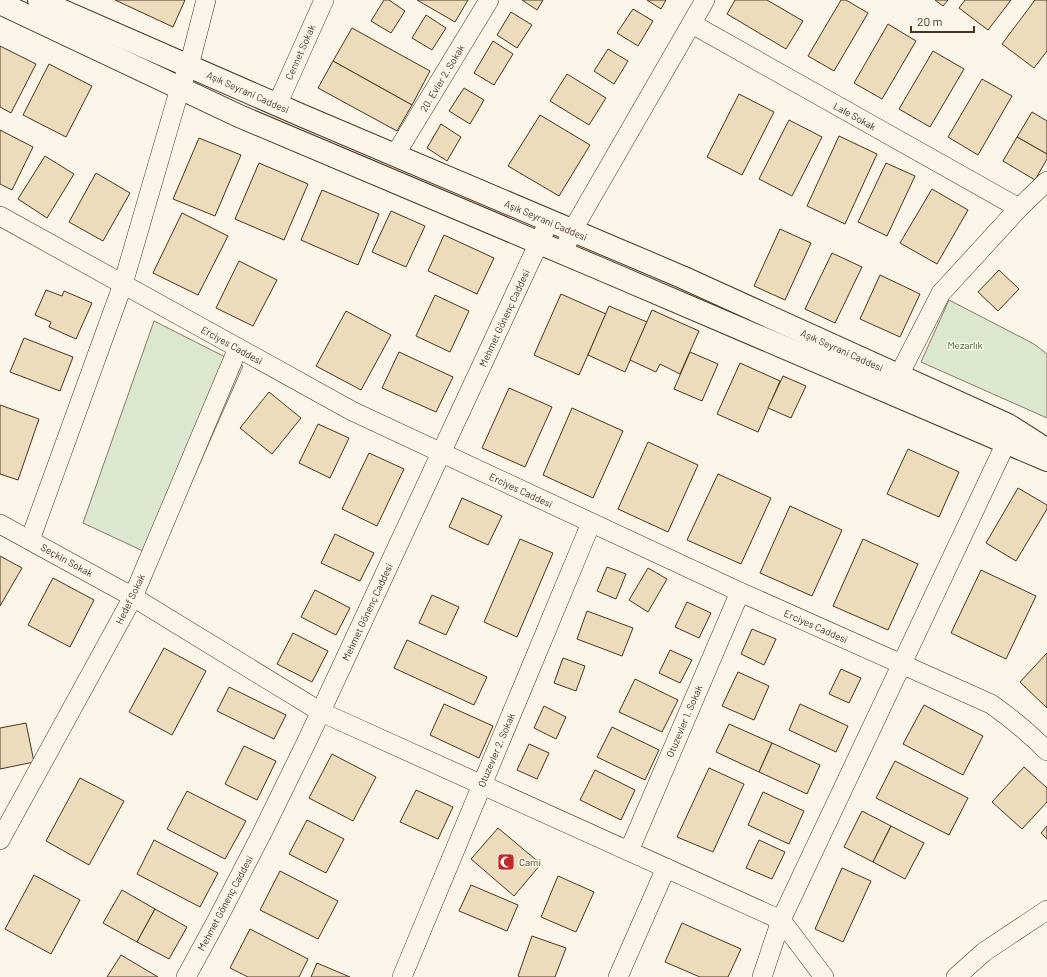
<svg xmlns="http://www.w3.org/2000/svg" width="1047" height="977" viewBox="0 0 1047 977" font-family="Barlow,sans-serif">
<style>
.green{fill:#dce7d0;stroke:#887966}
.building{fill:#ecdcbc;stroke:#4a3520}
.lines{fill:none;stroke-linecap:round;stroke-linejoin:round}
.street-casing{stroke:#4a3520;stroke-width:20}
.secondary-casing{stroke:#4a3520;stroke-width:24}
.street{stroke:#fbf6e9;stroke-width:19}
.secondary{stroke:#fbf6e9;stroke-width:22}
.labels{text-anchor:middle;stroke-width:3;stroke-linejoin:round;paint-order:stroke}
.street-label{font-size:10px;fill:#4a3520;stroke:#fbf6e9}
.park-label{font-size:10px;fill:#436837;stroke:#fbf6e9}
.poi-label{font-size:10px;fill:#4a3520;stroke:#fbf6e9;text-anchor:start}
</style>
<rect width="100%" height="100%" fill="#fbf6e9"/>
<g class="green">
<path d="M949,300l85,44 13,10v64l-126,-56z"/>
<path d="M154,321l89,45 -85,192 -75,-35z"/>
</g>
<g class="building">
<path d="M115,0h70l-12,27z"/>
<path d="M384,0h5l16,11 -14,22 -20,-12z"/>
<path d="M417,0h51l-13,22z"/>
<path d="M522,0h21l-6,10z"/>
<path d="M647,0h19l-5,9z"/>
<path d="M735,0h32l36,21 -17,28 -59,-35z"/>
<path d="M841,0h5l22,13 -34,58 -26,-15z"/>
<path d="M935,0h13l-5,6z"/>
<path d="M965,0h46l-23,30 -29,-22z"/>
<path d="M1035,0h12v51l-13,17 -32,-24z"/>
<path d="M633,9l20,12 -15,25 -21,-13z"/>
<path d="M511,12l21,13 -15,23 -20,-13z"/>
<path d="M426,15l20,13 -14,22 -20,-12z"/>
<path d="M888,24l28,17 -34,58 -28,-16z"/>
<path d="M352,28l78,43 -18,34 -79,-44z"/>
<path d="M493,41l20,13 -19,31 -20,-12z"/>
<path d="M0,46l36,18 -25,49 -11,-6z"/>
<path d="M608,49l20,12 -14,23 -20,-13z"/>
<path d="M933,51l31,18 -34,58 -31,-18z"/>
<path d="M333,61l79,44 -15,26 -79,-43z"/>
<path d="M49,64l43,22 -26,51 -43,-22z"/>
<path d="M567,74l39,24 -17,27 -39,-24z"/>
<path d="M982,79l30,17 -34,59 -30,-18z"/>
<path d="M464,88l20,12 -14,24 -21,-13z"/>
<path d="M739,94l35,18 -32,63 -35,-18z"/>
<path d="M1032,112l15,9v33l-30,-17z"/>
<path d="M540,115l50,30 -31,51 -51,-30z"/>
<path d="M789,120l33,17 -30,59 -33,-17z"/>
<path d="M441,124l20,13 -14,24 -20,-13z"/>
<path d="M0,130l33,17 -21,43 -12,-6z"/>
<path d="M839,136l38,18 -32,70 -38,-18z"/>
<path d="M1017,137l30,17v5l-12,21 -32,-19z"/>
<path d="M199,138l42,17 -26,61 -42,-17z"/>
<path d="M45,156l29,18 -27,44 -29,-19z"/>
<path d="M259,163l49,21 -24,56 -49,-21z"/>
<path d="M886,163l29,13 -28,60 -29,-14z"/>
<path d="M96,173l34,20 -27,48 -34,-19z"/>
<path d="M932,189l36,21 -31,54 -37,-21z"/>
<path d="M322,190l57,24 -21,51 -57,-25z"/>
<path d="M391,211l34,15 -19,41 -34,-15z"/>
<path d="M182,213l46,23 -30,59 -45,-22z"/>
<path d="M780,229l31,14 -26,57 -31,-14z"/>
<path d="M444,235l50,23 -17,36 -49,-23z"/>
<path d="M832,253l30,14 -27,56 -30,-14z"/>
<path d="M239,261l38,19 -24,46 -37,-18z"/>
<path d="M999,270l20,19 -21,22 -20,-19z"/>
<path d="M880,275l40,19 -20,43 -40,-18z"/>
<path d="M46,290l16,6 2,-5 28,12 -16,36 -27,-12 2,-5 -16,-7z"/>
<path d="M561,294l45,20 -27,61 -45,-20z"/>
<path d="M435,295l34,16 -19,41 -34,-16z"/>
<path d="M609,306l38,16 -22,50 -37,-17z"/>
<path d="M652,310l47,21 -19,43 -20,-10 -4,8 -26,-12z"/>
<path d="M346,311l45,24 -30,55 -45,-24z"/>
<path d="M24,338l49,19 -13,34 -50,-19z"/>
<path d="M399,352l54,25 -17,35 -54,-24z"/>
<path d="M690,352l28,12 -16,37 -28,-12z"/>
<path d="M740,363l40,18 -22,51 -41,-18z"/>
<path d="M783,376l23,10 -15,32 -23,-10z"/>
<path d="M509,388l43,19 -27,60 -43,-19z"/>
<path d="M269,392l32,26 -29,36 -32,-26z"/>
<path d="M0,405l39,14 -21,61 -18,-6z"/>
<path d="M572,408l51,23 -30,67 -50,-23z"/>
<path d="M318,424l31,14 -19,40 -31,-15z"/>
<path d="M648,442l50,23 -30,67 -50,-23z"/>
<path d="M908,449l51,23 -20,45 -52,-23z"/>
<path d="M369,453l35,16 -27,57 -35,-17z"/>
<path d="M718,474l53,24 -30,66 -54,-24z"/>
<path d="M1018,488l29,17v4l-31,52 -30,-18z"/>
<path d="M462,498l40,18 -14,29 -39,-18z"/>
<path d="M790,506l52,24 -30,66 -52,-23z"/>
<path d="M335,534l39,19 -14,28 -39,-18z"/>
<path d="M520,539l33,14 -36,84 -33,-15z"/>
<path d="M863,539l55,25 -30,66 -55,-24z"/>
<path d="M0,556l22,12 -22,38z"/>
<path d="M607,567l19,7 -10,25 -19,-8z"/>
<path d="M648,568l19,11 -19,33 -19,-12z"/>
<path d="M981,570l55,26 -30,63 -55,-26z"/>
<path d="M53,578l41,22 -24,47 -42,-22z"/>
<path d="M315,590l35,18 -14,27 -35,-18z"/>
<path d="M432,595l27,12 -13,28 -27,-12z"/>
<path d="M687,602l24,11 -12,25 -24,-11z"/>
<path d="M587,611l46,17 -11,28 -45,-17z"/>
<path d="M752,629l24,10 -12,26 -23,-11z"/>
<path d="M293,633l35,18 -16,31 -35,-18z"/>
<path d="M407,640l80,37 -13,28 -80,-37z"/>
<path d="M164,648l42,23 -34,64 -43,-23z"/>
<path d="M670,650l22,10 -12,23 -21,-10z"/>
<path d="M1047,653v55l-27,-26z"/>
<path d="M563,658l22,8 -9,25 -22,-8z"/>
<path d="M841,669l20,9 -12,25 -20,-9z"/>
<path d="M738,672l31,14 -15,34 -32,-14z"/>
<path d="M635,679l43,21 -16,32 -43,-20z"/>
<path d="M229,687l57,28 -12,24 -57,-28z"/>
<path d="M444,704l49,22 -14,32 -49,-23z"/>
<path d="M800,704l48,22 -12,26 -47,-22z"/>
<path d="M924,705l59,31 -20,39 -60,-31z"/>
<path d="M544,706l22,11 -10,22 -22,-11z"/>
<path d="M26,723l8,39 -34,7v-41z"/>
<path d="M729,724l43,19 -13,29 -43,-20z"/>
<path d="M612,727l47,23 -14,30 -48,-23z"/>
<path d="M772,743l48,22 -13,29 -48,-22z"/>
<path d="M529,744l20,9 -12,26 -20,-9z"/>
<path d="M244,746l32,15 -19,39 -32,-16z"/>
<path d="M332,754l44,23 -23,44 -44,-23z"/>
<path d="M895,761l73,37 -19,37 -73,-37z"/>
<path d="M1024,767l23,21v14l-25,27 -30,-27z"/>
<path d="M709,768l35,16 -31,68 -36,-15z"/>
<path d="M595,770l40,20 -14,30 -41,-20z"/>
<path d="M80,778l44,23 -35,64 -43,-24z"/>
<path d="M416,790l37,17 -15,32 -38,-17z"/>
<path d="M187,791l59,30 -21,38 -58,-30z"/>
<path d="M763,792l41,19 -15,33 -41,-19z"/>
<path d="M862,811l29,15 -18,36 -29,-15z"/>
<path d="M307,820l37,19 -18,34 -37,-19z"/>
<path d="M891,826l33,17 -19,36 -32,-17z"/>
<path d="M1047,826v13l-6,-6z"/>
<path d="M498,828l43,36 -27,32 -43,-37z"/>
<path d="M154,840l64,33 -18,34 -63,-33z"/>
<path d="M759,840l26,12 -13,27 -26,-11z"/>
<path d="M842,868l29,13 -28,61 -28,-13z"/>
<path d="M280,871l58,30 -20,38 -58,-29z"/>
<path d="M34,875l46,25 -29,54 -46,-25z"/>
<path d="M558,876l36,16 -18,40 -35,-15z"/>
<path d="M471,885l47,20 -11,26 -48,-20z"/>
<path d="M122,890l33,19 -18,33 -34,-19z"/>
<path d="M155,909l32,18 -18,32 -32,-17z"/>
<path d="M682,923l59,26 -13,28h-28l-35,-15z"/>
<path d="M250,929l58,30 -9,18h-51l-18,-9z"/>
<path d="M532,936l34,12 -11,29h-35l-2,-1z"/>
<path d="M121,955l37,22h-51z"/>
<path d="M317,963l33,14h-39z"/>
</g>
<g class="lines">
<g class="street-casing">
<g id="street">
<path d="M692,24l327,184"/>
<path d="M277,105l47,-105"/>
<path d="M395,155l94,-155"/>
<path d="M0,216l352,195 388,181 251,112c20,14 38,29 56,47"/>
<path d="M563,253l9,-22 133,-231"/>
<path d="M899,375l42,-82 78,-85 28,-27"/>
<path d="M0,524l133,73 188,115 460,208 43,57"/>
<path d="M30,540l93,-256 57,-196 9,-22 17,-66"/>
<path d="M0,840l133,-243 105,-249"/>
<path d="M629,851l111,-259"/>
<path d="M186,977l31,-57 46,-89 44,-90 242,-520"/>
<path d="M402,977l189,-454"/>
<path d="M618,977l48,-109"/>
<path d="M762,977l19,-57 225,-477"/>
<path d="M956,977l28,-25 63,-42"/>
</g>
</g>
<g class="secondary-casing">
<g id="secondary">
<path d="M39,0l17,8 247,108 379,161 326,148 33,21"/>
<path d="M0,3l239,113 357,151 451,193"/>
</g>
</g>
<use href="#street" class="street"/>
<use href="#secondary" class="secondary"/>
</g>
<defs>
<g id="mosque-square" transform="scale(0.9)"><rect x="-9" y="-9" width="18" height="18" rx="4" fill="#c62828" stroke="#fbf6e9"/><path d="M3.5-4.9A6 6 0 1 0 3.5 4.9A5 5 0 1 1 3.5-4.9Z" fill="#fff"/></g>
</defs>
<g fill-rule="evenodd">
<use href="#mosque-square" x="506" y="862"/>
</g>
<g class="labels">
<g class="street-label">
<text transform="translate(300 52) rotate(-66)" y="4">Cennet Sokak</text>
<text transform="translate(442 78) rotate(-59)" y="4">20. Evler 2. Sokak</text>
<text transform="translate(248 92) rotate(24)" y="4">Aşık Seyrani Caddesi</text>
<text transform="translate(855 116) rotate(29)" y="4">Lale Sokak</text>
<text transform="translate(546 220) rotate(23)" y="4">Aşık Seyrani Caddesi</text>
<text transform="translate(504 318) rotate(-65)" y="4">Mehmet Gönenç Caddesi</text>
<text transform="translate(232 345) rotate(29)" y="4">Erciyes Caddesi</text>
<text transform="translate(842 350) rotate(24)" y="4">Aşık Seyrani Caddesi</text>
<text transform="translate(521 490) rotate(25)" y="4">Erciyes Caddesi</text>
<text transform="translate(67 560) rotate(29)" y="4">Seçkin Sokak</text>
<text transform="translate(130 599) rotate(-64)" y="4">Hedef Sokak</text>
<text transform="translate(367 612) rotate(-65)" y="4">Mehmet Gönenç Caddesi</text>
<text transform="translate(816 626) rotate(24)" y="4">Erciyes Caddesi</text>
<text transform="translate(684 721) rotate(-67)" y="4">Otuzevler 1. Sokak</text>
<text transform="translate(496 750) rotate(-67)" y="4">Otuzevler 2. Sokak</text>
<text transform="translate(225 903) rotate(-62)" y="4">Mehmet Gönenç Caddesi</text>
</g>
<g class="park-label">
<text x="965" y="349">Mezarlık</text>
</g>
<g class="poi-label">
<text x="519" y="866">Cami</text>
</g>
</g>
<path d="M911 26v6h63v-6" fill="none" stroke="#4a3520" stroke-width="2"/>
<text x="917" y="26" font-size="12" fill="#4a3520" stroke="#fbf6e9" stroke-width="3" paint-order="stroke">20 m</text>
</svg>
